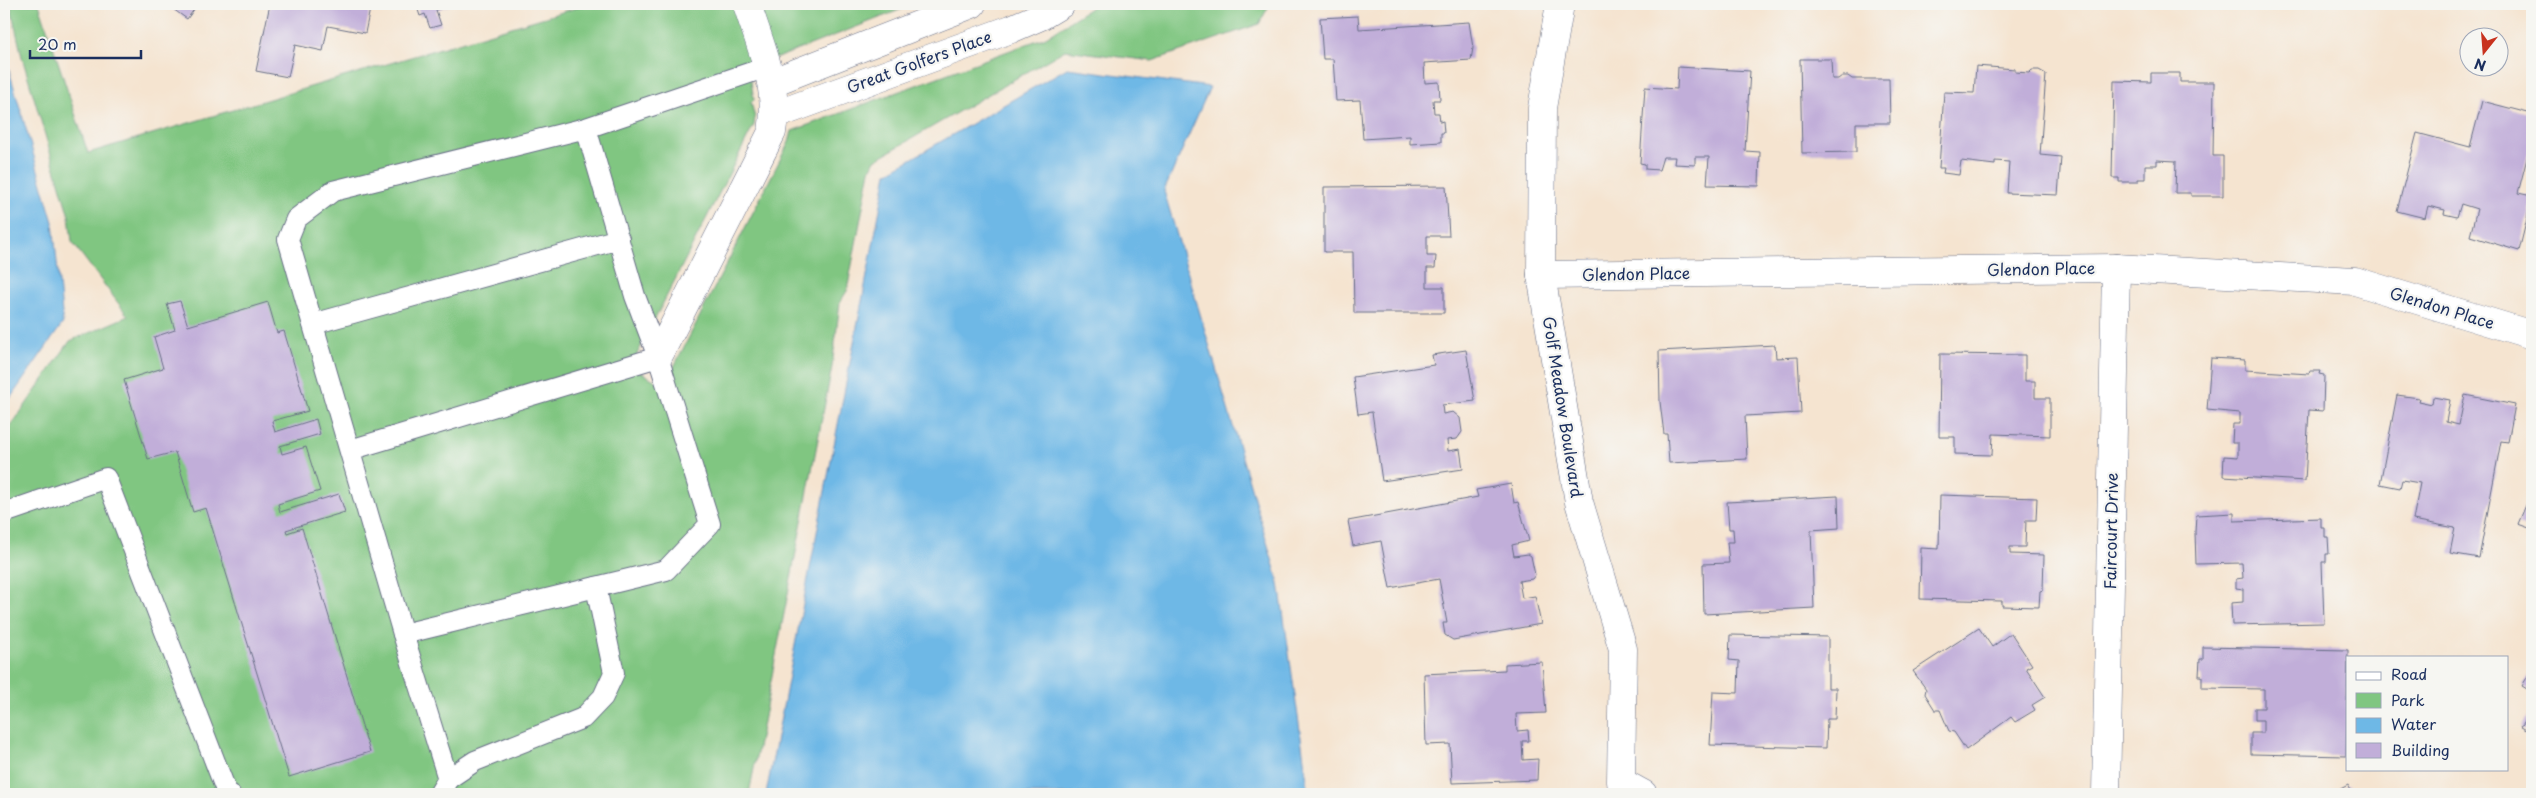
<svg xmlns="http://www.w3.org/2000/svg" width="2536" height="798" viewBox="0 0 2536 798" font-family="'Playpen Sans',sans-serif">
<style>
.green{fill:#80c681;stroke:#4e7a70}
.water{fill:#6eb8e6;stroke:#4474a2}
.building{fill:#c1aed9}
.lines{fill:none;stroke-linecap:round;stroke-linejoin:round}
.service-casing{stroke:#676e86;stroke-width:22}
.minor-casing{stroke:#676e86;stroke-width:29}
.service{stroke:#fff;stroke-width:20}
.minor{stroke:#fff;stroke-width:28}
.labels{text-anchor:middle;stroke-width:4.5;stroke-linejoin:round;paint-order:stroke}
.street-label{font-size:16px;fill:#1b2f5e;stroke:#f6f6f2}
</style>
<rect width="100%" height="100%" fill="#f6f6f2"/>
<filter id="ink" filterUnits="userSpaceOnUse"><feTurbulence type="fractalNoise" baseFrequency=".02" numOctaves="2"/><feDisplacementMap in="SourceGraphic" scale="10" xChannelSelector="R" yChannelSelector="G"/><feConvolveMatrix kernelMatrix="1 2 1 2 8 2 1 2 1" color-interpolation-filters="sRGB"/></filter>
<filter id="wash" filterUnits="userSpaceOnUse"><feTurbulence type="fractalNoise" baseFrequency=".0096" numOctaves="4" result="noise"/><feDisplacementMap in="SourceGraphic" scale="20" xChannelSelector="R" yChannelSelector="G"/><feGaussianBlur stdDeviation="1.12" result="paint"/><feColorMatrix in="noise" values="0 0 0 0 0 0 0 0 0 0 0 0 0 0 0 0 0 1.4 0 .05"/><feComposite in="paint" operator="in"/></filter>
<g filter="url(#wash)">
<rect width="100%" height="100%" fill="#f5e4d0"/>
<path class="green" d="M10,4h29l49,149 501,-149h326l-166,65 5,31 -3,2 4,16 -1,7 -123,241 33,20 125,-244 3,-11 254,-94 50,-33h174l-11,20 -107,37 -87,-11 -190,110 -5,10 -23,121 -7,11 -8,65 -83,427h-745v-358l66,-95 58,-25 -56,-74 -3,-26 -47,-159z"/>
<g class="water">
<path d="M4,53l49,169 10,101 -59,84z"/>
<path d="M1067,68l143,19 -46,104 115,392 30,211h-543l121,-621z"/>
</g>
<g id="blocks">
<g class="building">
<path d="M166,4h32l-11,15z"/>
<path d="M270,4h101l-6,29 -37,-7 -5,25 -28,-6 -7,32 -32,-6z"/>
<path d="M416,4h38l-18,6 5,15 -11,3 -5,-14 -5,2z"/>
<path d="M1358,16l1,13 110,-7 4,26 -2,12 -47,3 1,20 14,-1 1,18h-7l1,13h5l1,9 3,-1 1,12h-3v9l-31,2v-8l-47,3 -3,-39 -24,1 -3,-42h-10l-3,-41z"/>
<path d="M1800,59h31l1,20h6l4,-3h6l4,3h37l1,44h-34v29l-54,1z"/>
<path d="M1976,66l39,3v3l14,1 3,-3h7l7,4 -6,81 21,2 -3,38 -51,-2 2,-31 -14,-1v4l-34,-4 -2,14 -16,-2 1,-5h-5l5,-76 30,1z"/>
<path d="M1678,67l72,4 -5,80 15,1 -1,34 -52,-1 2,-28h-14v8l-21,-1 1,-7h-12l-4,13 -14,-1v-5l-5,-1 5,-76 32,2z"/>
<path d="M2151,73h29v9h34l-1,74h10v40h-32v-3h-16l1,-32 -19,-1v5h-12v14h-7v3h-19v-4h-7l2,-97 37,1z"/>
<path d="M2482,101l50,13v25l-14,54 14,3v2l-13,53 -49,-15 7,-27 -16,-5 -4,13 -13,-3 1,-4 -17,-4 -3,12 -28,-7 20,-78 53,14z"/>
<path d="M1446,186l3,50h-22v20h9l-1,12h-8v19h17v26h-90l-1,-61h-29v-65z"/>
<path d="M180,301l8,25 80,-24 9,31 7,-2 24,80 -36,10 3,11 41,-13 4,15 -40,12 2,8 24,-7 14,44 -42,13 2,8 59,-18 6,18 -59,18 1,3 15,-5 68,224 -81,25 -83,-269 -13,4 -18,-60 -27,7 -24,-79 39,-12 -9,-31 21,-7 -8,-26z"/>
<path d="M1775,345l1,13 22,-1 3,56 -56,3 2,43 -78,4 -2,-29h-3l-4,-32 -1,-51z"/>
<path d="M1466,350l9,51 -33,4 1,9 10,-2 7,6 2,14 -5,7 -10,1 1,11 12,-2 3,20 -81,12 -10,-69 -14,2 -5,-37 81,-12 -2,-10z"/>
<path d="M1940,354l85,1v26h10v17h15v38l-57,-2 -1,21 -37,-1v-17h-16z"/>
<path d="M2211,358l34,2v10l64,4 1,-3h10l-1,3 5,1 -1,36 -14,-1 -4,71 -82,-5 1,-20 14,1v-14h-6l1,-19h7v-11l-33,-3z"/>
<path d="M2397,395l22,3 -1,3 14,3 1,-7 17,3 -4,22 13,3 6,-30 50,10 -7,37 -7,-1 -22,117 -29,-5 5,-25 -42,-8 7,-37 -18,-3 -2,8 -20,-4z"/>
<path d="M1511,484l3,19 4,-1 11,39 -17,4 2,11 14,-2 3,2 4,19 -3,4 -13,2 3,17 13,-2 6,28 -88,16 -8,-5 -2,-12h4l-8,-44 -49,9 -9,-47 -28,5 -5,-25 130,-24 -2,-7z"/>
<path d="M2532,491v38l-14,-5z"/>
<path d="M1940,495l97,3 -1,22h-10l-1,27h-15v7l34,1 -1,35 -3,1 -1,16 -37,-1v-5l-82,-2 1,-51 18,1z"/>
<path d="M1838,496l1,32 -28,2 3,78 -110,6 -1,-50 26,-1 -2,-21h7l-1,-13h-4l-2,-27z"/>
<path d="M2234,513v8l87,-3v10h4v9h3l1,17h-3v8h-4l2,61 -92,2 -1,-22 12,-1v-13l-7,-1v-9l7,-1 -1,-15 -46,1 -1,-32 1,-17z"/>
<path d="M1979,628l13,19 19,-14 21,32 -6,3 19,29 -13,8 3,5 -20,12 -4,-5 -45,33 -12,-18 -5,-1 -9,-21h-5l-10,-16 1,-5 -13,-18z"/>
<path d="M1730,635l98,2v51h8l-1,31h-8l-1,29 -116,-3 3,-53 25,1 1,-32 -10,-1z"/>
<path d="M2203,647l145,3 -2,106 -95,-2v-21h12v-13h-8v-12h9v-19l-62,-1v-12h-3l1,-17h3z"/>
<path d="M1542,662l4,51 -30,1 1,17 11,-1 1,11h-7l1,19 15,-1 -1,21 -85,3 -2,-39 -24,1 -2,-71 81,-4v-6z"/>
<path d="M2532,669v23l-10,-6z"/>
<path d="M2532,709v24l-11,-6z"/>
<path d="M2348,785l5,9h-22z"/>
</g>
</g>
</g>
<g filter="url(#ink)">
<use href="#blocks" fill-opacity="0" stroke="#676e86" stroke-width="1"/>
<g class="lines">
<g class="service-casing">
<g id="service">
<path d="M313,324l306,-85"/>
<path d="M350,450l308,-93"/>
<path d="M4,513l102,-35 121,315 3,1"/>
<path d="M403,634l-115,-395 8,-20 37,-28 253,-63"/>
<path d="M448,779l27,-18 108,-43 20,-21 11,-24 -18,-86"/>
<path d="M439,794l9,-15 -45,-145 263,-64 44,-46 -52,-167 -23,-61 -49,-168 181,-61"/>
</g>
</g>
<g class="minor-casing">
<g id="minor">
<path d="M1560,4l-18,104 -1,167 38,227 44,147 -2,133 22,12"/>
<path d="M773,82l199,-78"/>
<path d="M775,115l236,-86 30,-13 20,-12"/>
<path d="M1541,275l575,-7 239,13 177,54"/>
<path d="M658,357l114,-225c8,-45 -12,-86 -25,-128"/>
<path d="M2106,794l10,-526"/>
</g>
</g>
<use href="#service" class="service"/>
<use href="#minor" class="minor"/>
</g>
</g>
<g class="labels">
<g class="street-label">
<text transform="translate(919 62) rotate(-20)" y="6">Great Golfers Place</text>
<text transform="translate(2041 269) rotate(-1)" y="6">Glendon Place</text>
<text transform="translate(1636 274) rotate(-1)" y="6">Glendon Place</text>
<text transform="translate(2442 308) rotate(17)" y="6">Glendon Place</text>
<text transform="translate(1563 407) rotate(81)" y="6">Golf Meadow Boulevard</text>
<text transform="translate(2111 531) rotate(-89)" y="6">Faircourt Drive</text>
</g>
</g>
<rect width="2536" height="798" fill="none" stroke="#f6f6f2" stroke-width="20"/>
<rect x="2346" y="656" width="162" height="115" fill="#f6f6f2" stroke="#9ea6b7"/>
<rect x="2356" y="672" width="25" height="8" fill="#ffffff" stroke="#9ea6b7"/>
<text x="2391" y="680" font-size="15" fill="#1b2f5e">Road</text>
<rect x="2356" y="693" width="25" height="15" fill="#80c681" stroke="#9ea6b7"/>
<text x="2391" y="706" font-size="15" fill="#1b2f5e">Park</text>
<rect x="2356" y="718" width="25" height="15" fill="#6eb8e6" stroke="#9ea6b7"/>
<text x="2391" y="730" font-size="15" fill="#1b2f5e">Water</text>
<rect x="2356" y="743" width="25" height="15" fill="#c1aed9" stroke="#9ea6b7"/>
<text x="2391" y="756" font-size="15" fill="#1b2f5e">Building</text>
<g transform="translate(2484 52) rotate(197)"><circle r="24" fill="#f6f6f2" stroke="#9ea6b7"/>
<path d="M0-4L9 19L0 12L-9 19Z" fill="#c8321e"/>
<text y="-8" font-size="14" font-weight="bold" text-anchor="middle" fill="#1b2f5e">N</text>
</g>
<path d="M30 50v8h111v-8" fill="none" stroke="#1b2f5e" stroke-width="2.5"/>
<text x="38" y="50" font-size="15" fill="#1b2f5e" stroke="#f6f6f2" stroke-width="4" paint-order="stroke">20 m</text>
</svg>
